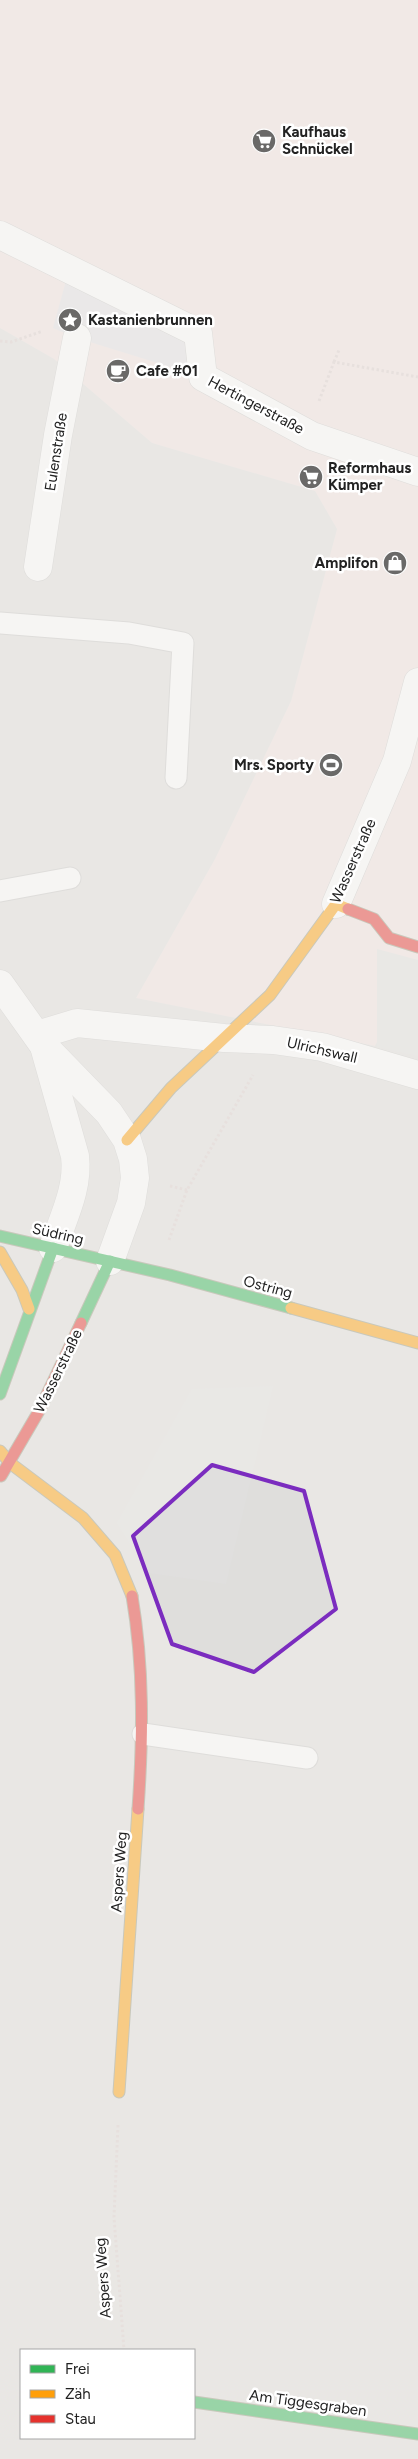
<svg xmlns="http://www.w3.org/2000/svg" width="418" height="2459" viewBox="0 0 418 2459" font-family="Figtree,sans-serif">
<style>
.residential{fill:#dfdedc;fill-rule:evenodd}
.commercial{fill:#f1e3e1}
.parking{fill:#e0dfde}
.plaza{fill:#e2e1e5}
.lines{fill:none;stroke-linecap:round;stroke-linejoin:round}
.lane-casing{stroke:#c9c8c7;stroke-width:23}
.street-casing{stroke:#c9c8c7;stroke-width:29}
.fast-casing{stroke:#999a82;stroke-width:13}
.slow-casing{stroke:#999a82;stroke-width:13}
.jam-casing{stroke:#999a82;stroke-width:13}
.path{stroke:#dccecd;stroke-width:3;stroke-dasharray:2.5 2.5;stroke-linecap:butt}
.lane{stroke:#fdfcfc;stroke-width:21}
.street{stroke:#fdfcfc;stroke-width:28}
.fast{stroke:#30b455;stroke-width:11}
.slow{stroke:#ff9f0a;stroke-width:11}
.jam{stroke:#e5322d;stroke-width:11}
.marked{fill:none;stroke:#7b2cbf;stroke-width:4;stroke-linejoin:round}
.labels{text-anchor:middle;stroke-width:5;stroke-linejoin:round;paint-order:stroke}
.poi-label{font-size:15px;font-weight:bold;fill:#222;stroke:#fff;text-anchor:start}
.street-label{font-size:15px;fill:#222;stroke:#fff}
</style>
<rect width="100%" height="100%" fill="#f0eeeb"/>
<path class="residential" d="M0,0h418v2459h-418zM21,2350h173v88h-173z"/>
<path class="commercial" d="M0,0h418v961l-43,85 -239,-48 79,-139 76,-158 46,-172 -22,-38 -163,-48 -98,-84 -54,-31z"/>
<g class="parking">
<path d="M377,949l41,11v96l-41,-9z"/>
<path d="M273,1386l-47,198 -77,-11 -32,-50 75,-134z"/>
</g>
<path class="plaza" d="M69,270l129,63 5,44 -126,-39 -24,-10z"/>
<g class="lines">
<g class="lane-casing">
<g id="lane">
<path d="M0,623l129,10 54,10 -7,135"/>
<path d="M0,891l70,-13"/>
<path d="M143,1734l164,24"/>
</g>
</g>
<g class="street-casing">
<g id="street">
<path d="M0,235l198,98 5,44 109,59 106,36"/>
<path d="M38,567l20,-132 19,-97"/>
<path d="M336,904l61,-143 21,-79"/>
<path d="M0,984l44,62 65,67 18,27 6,19 2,19 -4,25 -21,58"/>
<path d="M37,1035l40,-12 147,15 49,2 49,7 96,28"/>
<path d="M45,1050l30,106c4,32 -12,62 -22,92"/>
</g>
</g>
<g class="fast-casing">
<g id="fast">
<path d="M0,1236l170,39 121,33"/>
<path d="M81,1323l29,-62"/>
<path d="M0,1394l53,-146"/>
<path d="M194,2402l224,32"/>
</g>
</g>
<g class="slow-casing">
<g id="slow">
<path d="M127,1140l44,-52 99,-93 66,-91 12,5"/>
<path d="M0,1252l22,38 7,19"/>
<path d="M291,1308l127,35"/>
<path d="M0,1451l10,12 73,55 32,37 17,41"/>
<path d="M119,2092l19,-283"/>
</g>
</g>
<g class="jam-casing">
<g id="jam">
<path d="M348,909l26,10 15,19 29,9"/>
<path d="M1,1476l38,-65 42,-88"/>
<path d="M132,1596c12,71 11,141 6,213"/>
</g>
</g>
<g class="path">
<path d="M0,341l11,1 32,-11"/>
<path d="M334,362l5,-12"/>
<path d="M319,401l15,-39 84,15"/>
<path d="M170,1186l17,4"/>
<path d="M169,1240l18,-50 66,-115"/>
<path d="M118,2125l-4,92 10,133"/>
</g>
<use href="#lane" class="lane"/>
<use href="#street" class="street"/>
<use href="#fast" class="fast"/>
<use href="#slow" class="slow"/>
<use href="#jam" class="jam"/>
</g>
<path d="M0 0H418V2459H0ZM212,1465l92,26 32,118 -82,63 -82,-28 -39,-108z" fill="#f0eeeb" fill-opacity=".55" fill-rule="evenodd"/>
<path class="marked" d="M212,1465l92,26 32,118 -82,63 -82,-28 -39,-108z"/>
<defs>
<g id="supermarket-disc" transform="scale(1.25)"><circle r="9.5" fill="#6a6968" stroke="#fff"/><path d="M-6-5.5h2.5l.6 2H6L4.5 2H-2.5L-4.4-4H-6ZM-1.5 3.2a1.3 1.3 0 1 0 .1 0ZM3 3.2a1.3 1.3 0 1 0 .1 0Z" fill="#fff"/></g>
<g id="sight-disc" transform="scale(1.25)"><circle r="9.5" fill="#6a6968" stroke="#fff"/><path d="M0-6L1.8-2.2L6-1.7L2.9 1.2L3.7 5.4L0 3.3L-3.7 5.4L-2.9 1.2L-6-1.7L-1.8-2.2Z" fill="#fff"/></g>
<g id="cafe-disc" transform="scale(1.25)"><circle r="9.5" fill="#6a6968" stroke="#fff"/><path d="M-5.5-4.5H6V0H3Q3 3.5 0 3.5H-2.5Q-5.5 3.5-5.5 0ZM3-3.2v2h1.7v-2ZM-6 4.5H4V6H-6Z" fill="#fff"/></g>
<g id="shop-disc" transform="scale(1.25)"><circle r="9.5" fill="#6a6968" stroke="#fff"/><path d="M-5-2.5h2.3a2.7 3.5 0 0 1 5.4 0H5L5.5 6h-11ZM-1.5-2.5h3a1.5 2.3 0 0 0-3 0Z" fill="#fff"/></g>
<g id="stadium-disc" transform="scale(1.25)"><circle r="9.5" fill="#6a6968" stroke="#fff"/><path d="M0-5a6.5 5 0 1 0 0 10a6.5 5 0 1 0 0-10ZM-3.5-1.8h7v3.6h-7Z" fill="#fff"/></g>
</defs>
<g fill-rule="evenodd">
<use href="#supermarket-disc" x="264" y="141"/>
<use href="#sight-disc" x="70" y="320"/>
<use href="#cafe-disc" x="118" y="371"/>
<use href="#supermarket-disc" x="311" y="477"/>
<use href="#shop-disc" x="395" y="563"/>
<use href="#stadium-disc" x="331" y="765"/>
</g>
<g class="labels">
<g class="poi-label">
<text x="282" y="137">Kaufhaus<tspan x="282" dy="17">Schnückel</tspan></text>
<text x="88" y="325">Kastanienbrunnen</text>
<text x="136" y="376">Cafe #01</text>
<text x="328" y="473">Reformhaus<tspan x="328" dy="17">Kümper</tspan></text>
<text x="378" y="568" text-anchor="end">Amplifon</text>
<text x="314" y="770" text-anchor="end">Mrs. Sporty</text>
</g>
<g class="street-label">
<text transform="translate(256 405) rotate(28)" y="5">Hertingerstraße</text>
<text transform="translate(56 452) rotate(-81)" y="5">Eulenstraße</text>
<text transform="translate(353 861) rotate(-66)" y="5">Wasserstraße</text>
<text transform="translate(322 1050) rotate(13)" y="5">Ulrichswall</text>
<text transform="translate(58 1234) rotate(13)" y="5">Südring</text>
<text transform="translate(268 1287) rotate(15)" y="5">Ostring</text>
<text transform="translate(58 1371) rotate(-64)" y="5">Wasserstraße</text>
<text transform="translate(119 1872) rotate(-86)" y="5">Aspers Weg</text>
<text transform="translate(103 2278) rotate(-94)" y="5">Aspers Weg</text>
<text transform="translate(308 2403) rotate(8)" y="5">Am Tiggesgraben</text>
</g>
</g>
<rect x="20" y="2349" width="175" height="90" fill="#ffffff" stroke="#a7a7a7"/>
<rect x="30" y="2365" width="25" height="8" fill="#30b455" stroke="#a7a7a7"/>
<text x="65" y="2374" font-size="15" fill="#222222">Frei</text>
<rect x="30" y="2390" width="25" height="8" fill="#ff9f0a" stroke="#a7a7a7"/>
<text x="65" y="2399" font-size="15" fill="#222222">Zäh</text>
<rect x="30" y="2415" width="25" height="8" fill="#e5322d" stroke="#a7a7a7"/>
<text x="65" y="2424" font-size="15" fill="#222222">Stau</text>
</svg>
